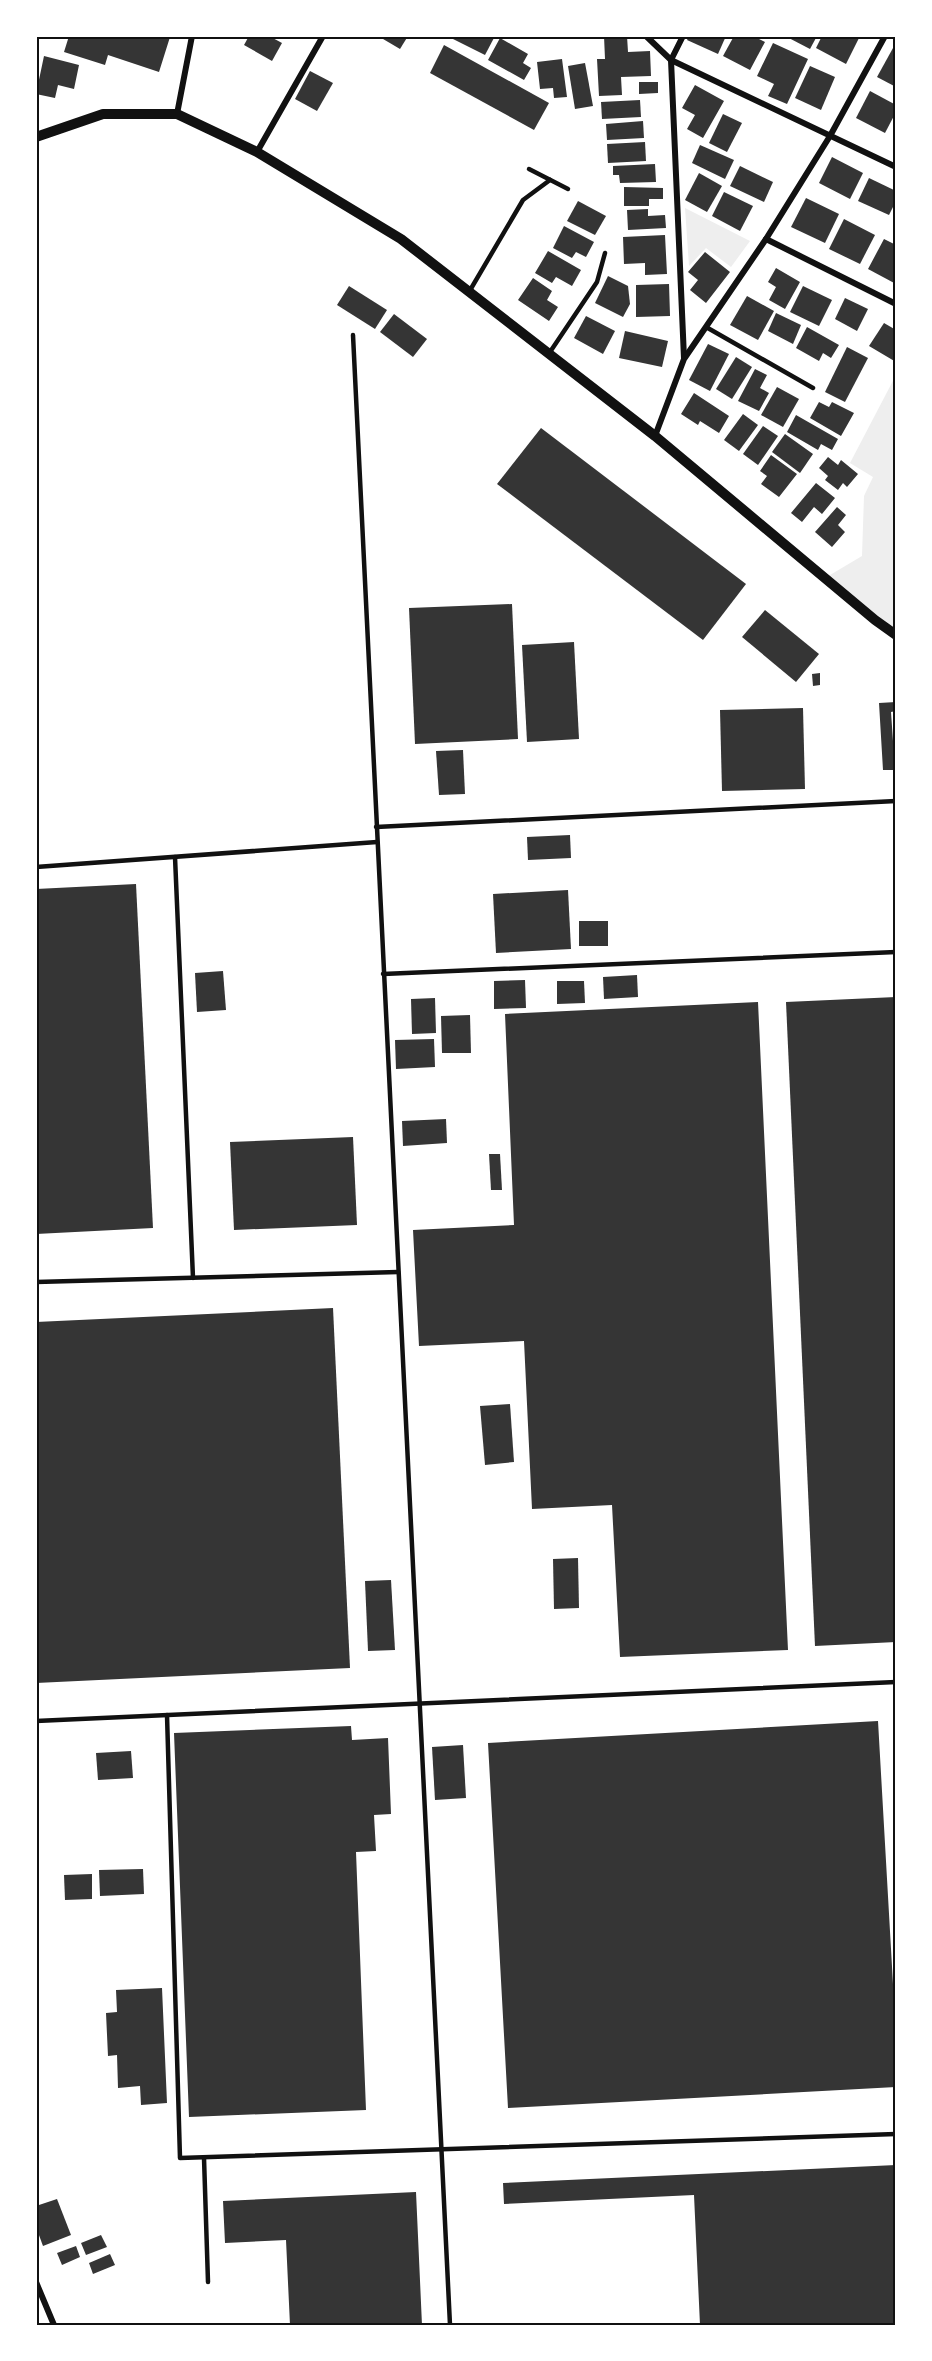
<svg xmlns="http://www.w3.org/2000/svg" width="932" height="2361" viewBox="0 0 932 2361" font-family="Quicksand,sans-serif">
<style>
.green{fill:#eee}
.building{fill:#353535}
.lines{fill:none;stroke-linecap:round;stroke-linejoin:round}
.service{stroke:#111;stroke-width:4.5}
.minor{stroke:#111;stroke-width:6}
.tertiary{stroke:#111;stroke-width:10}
.neatline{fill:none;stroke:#111;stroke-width:2}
</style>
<rect width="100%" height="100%" fill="#fff"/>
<g class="green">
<path d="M685,208l65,33 -19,26 -25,-19 -17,18z"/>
<path d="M896,375v260l-71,-57 37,-22 2,-60 9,-19 -23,-14z"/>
</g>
<g class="building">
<path d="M69,36h98l3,1 -11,35 -51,-17 -3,10 -41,-13z"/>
<path d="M249,36h20l13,7 -10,18 -28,-16z"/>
<path d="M378,36h30l-8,13z"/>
<path d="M452,36h43l-10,19 -34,-17z"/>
<path d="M604,36h23l1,16 22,-1 1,25 -30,1 1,18 -23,1 -2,-37h8z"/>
<path d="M689,36h37l-8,18 -31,-14z"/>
<path d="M734,36h19l12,6 -15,28 -27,-14z"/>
<path d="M785,36h32l-7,13z"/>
<path d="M822,36h38l-14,28 -30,-16z"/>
<path d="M500,38l28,16 -5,9 8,5 -7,12 -36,-20z"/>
<path d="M773,43l35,16 -21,45 -19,-8 6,-12 -17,-8z"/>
<path d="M444,45l105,58 -15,27 -104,-57z"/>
<path d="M893,48l3,2v37l-19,-10z"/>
<path d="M44,56l35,9 -5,24 -16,-4 -3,13 -19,-4z"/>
<path d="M562,59l5,38 -13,1 -1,-10 -13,1 -3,-27z"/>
<path d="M585,63l8,43 -18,3 -7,-43z"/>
<path d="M810,66l25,11 -14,33 -26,-12z"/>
<path d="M310,71l23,12 -16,28 -22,-12z"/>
<path d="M639,82h19v11l-19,1z"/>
<path d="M695,85l29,16 -21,37 -16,-9 8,-14 -13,-7z"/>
<path d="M870,91l26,14v7l-11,21 -29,-15z"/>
<path d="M640,100l1,17 -39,2 -1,-17z"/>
<path d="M723,114l19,9 -15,29 -18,-9z"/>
<path d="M643,121l1,17 -37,2 -1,-16z"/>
<path d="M645,142l1,19 -38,2 -1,-19z"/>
<path d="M700,145l34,15 -9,19 -33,-16z"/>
<path d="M832,157l31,16 -13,26 -31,-16z"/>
<path d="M655,164l1,18 -36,1 -1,-8h-6v-9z"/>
<path d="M740,166l33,16 -9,20 -34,-16z"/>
<path d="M699,173l23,13 -15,26 -22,-12z"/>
<path d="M869,178l27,13v10l-7,14 -31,-14z"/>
<path d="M624,187l39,1v11h-14v7h-25z"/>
<path d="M724,192l29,14 -13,25 -28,-15z"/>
<path d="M806,198l33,16 -14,29 -34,-16z"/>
<path d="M578,201l28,15 -11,19 -28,-14z"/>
<path d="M648,209v7l17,-1 1,13 -38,2 -1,-20z"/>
<path d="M844,219l31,16 -15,29 -31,-15z"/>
<path d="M564,226l30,16 -8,15 -10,-5 -4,6 -19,-10z"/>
<path d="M665,235l2,39 -22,1v-12l-21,1 -1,-27z"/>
<path d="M884,239l12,6v39l-28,-15z"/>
<path d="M548,251l33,19 -9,16 -16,-9 -4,6 -17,-10z"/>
<path d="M705,252l25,20 -24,31 -16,-13 8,-10 -10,-8z"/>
<path d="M776,268l24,14 -15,27 -16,-9 7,-13 -8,-5z"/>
<path d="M608,276l20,10 2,18 -7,13 -28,-14z"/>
<path d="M533,278l19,13 -5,9 11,7 -9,14 -31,-21z"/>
<path d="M669,284l1,32 -34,1v-32z"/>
<path d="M349,286l38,24 -12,19 -38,-24z"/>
<path d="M803,286l29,14 -13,26 -29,-14z"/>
<path d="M747,296l27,15 -16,29 -28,-15z"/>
<path d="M845,298l23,11 -11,22 -22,-12z"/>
<path d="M776,313l25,12 -8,19 -25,-13z"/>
<path d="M394,314l33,25 -14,18 -33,-25z"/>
<path d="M586,316l29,15 -12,23 -29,-16z"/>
<path d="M884,323l12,7v32l-27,-16z"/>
<path d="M807,327l32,18 -8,13 -8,-5 -4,8 -23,-13z"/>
<path d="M625,331l43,10 -6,26 -43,-9z"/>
<path d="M708,344l21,10 -19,37 -21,-11z"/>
<path d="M847,347l21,11 -23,44 -20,-10z"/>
<path d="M736,357l16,10 -20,32 -16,-10z"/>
<path d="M755,369l12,6 -7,13 9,5 -10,18 -21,-10z"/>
<path d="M777,387l22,12 -16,28 -22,-12z"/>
<path d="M694,393l35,23 -10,17 -19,-12 -2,4 -17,-11z"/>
<path d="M819,402l10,5 3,-5 22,11 -13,23 -31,-18z"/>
<path d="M743,414l15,11 -19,26 -15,-11z"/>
<path d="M796,415l42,24 -6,11 -11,-6 -3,6 -31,-18z"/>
<path d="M763,426l15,10 -20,29 -15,-11z"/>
<path d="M541,428l205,156 -43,56 -206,-156z"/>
<path d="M785,434l28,20 -13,19 -28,-21z"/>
<path d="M771,455l26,19 -18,23 -18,-13 6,-8 -7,-5z"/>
<path d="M828,457l10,8 3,-5 17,14 -11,13 -4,-4 -5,7 -13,-10 3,-4 -9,-8z"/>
<path d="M816,483l19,15 -13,16 -8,-7 -12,15 -11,-9z"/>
<path d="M837,507l9,8 -8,10 7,7 -13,15 -17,-15z"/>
<path d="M512,604l6,135 -103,5 -6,-136z"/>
<path d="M765,610l54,44 -23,28 -54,-45z"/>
<path d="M574,642l5,97 -52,3 -5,-97z"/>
<path d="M820,673v12l-7,1 -1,-12z"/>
<path d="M896,702v9l-5,1 4,58h-12l-4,-67z"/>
<path d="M803,708l2,81 -83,2 -2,-81z"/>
<path d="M463,750l2,44 -26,1 -3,-44z"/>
<path d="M570,835l1,23 -43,2 -1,-23z"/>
<path d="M136,884l17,344 -117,6v-345z"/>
<path d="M568,890l3,59 -75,4 -3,-59z"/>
<rect x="579" y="921" width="29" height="25"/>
<path d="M223,971l3,39 -29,2 -2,-39z"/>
<path d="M637,975l1,22 -34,2 -1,-22z"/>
<path d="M525,980l1,28 -32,1v-28z"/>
<path d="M557,981h27l1,22 -28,1z"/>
<path d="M896,997v645l-81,4 -29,-644z"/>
<path d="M435,998l1,35 -24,1 -1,-35z"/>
<path d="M758,1002l30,648 -168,7 -8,-152 -80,4 -8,-168 -105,5 -6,-116 101,-5 -9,-211z"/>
<path d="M470,1015l1,38h-29l-1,-37z"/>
<path d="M434,1039l1,28 -39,2 -1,-29z"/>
<path d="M446,1119l1,24 -44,3 -1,-25z"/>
<path d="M353,1137l4,88 -123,5 -4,-88z"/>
<path d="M489,1154h11l2,36h-11z"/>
<path d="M333,1308l17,360 -314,15v-361z"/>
<path d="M510,1404l4,58 -29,3 -5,-59z"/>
<path d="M578,1558l1,50 -25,1 -1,-50z"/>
<path d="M391,1580l4,70 -27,1 -3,-70z"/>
<path d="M878,1721l15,263 3,-1v104l-388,21 -20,-365z"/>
<path d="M351,1726l1,14 36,-2 3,76 -17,1 2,36 -20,1 10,258 -177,7 -15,-384z"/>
<path d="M463,1745l3,53 -31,2 -3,-53z"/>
<path d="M131,1751l2,27 -35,2 -2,-27z"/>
<path d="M143,1869l1,25 -44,2 -1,-26z"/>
<path d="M92,1874v25l-27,1 -1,-25z"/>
<path d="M162,1988l5,115 -26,2 -1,-19 -22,2 -1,-33 -9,1 -2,-43 11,-1 -1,-22z"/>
<path d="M896,2165v160h-196l-6,-130 -190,9 -1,-21z"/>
<path d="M416,2192l6,133h-132l-4,-85 -61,3 -2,-42z"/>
<path d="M57,2199l14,36 -28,11 -7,-19v-21z"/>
<path d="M101,2235l6,12 -21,8 -5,-12z"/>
<path d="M76,2246l4,11 -18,8 -5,-12z"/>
<path d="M110,2254l5,11 -22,9 -4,-11z"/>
</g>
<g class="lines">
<g class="service">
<path d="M529,169l39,20"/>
<path d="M469,292l54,-92 27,-20"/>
<path d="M706,327l107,61"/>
<path d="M353,335l97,1990"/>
<path d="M550,352l47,-70 8,-29"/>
<path d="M376,827l520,-26"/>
<path d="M175,857l18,421"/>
<path d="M36,867l341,-25"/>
<path d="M383,974l513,-22"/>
<path d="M36,1282l362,-10"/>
<path d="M167,1715l13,443 716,-24"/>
<path d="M36,1721l860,-39"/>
<path d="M204,2158l4,124"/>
</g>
<g class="minor">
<path d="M646,36l25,24 225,107"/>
<path d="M683,36l-12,24 13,298"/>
<path d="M177,114l15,-78"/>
<path d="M257,152l66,-116"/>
<path d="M766,239l130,65"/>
<path d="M655,436l29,-77 82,-120 64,-103 55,-100"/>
<path d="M36,2282l18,43"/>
</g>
<path class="tertiary" d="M36,137l67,-23h74l80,38 144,87 254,197 220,184 21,15"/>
</g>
<rect width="932" height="2361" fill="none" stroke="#ffffff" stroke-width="75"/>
<rect x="38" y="38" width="856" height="2286" class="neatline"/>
</svg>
